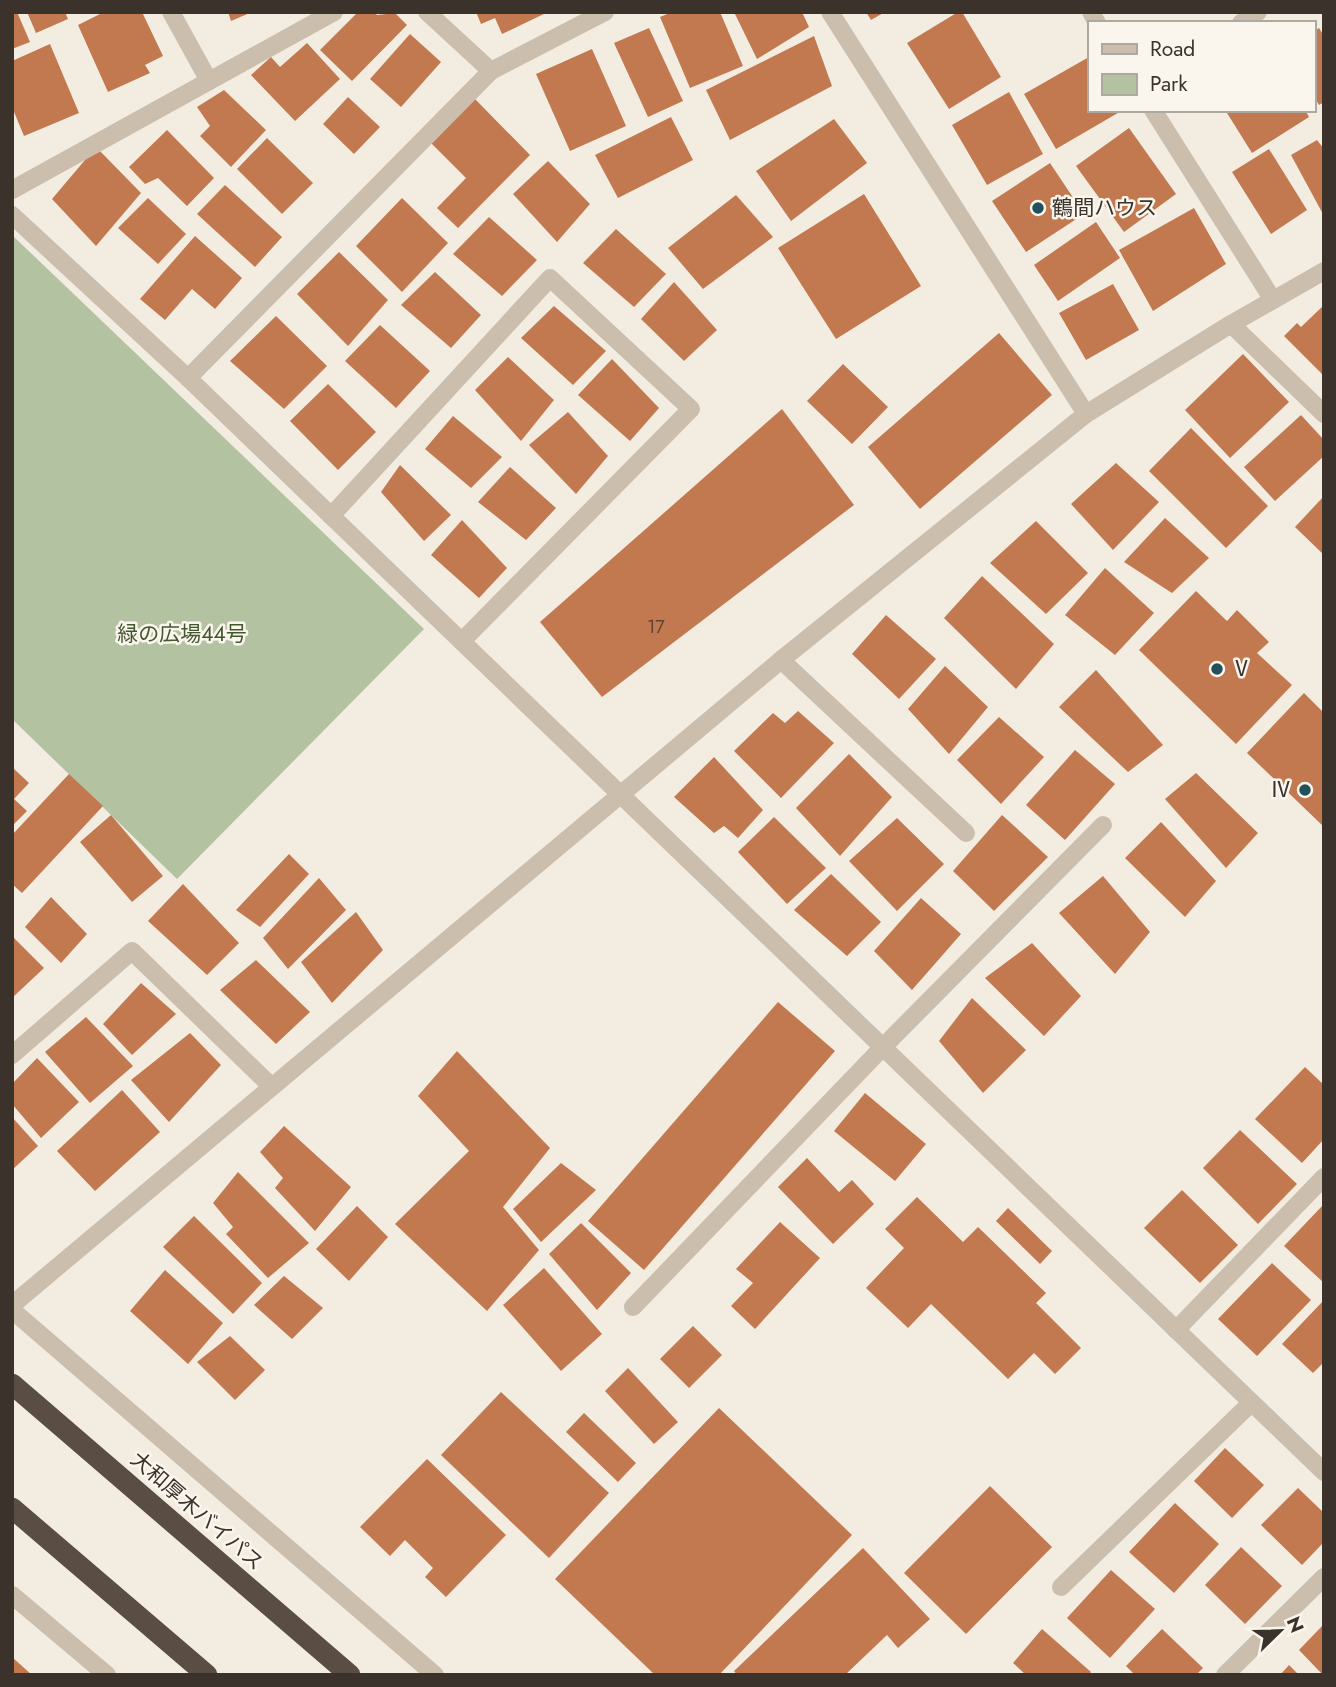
<svg xmlns="http://www.w3.org/2000/svg" width="1336" height="1687" viewBox="0 0 1336 1687" font-family="Jost,'Noto Sans JP',sans-serif">
<style>
.green{fill:#b3c2a1}
.building{fill:#c27950}
.lines{fill:none;stroke-linecap:round;stroke-linejoin:round}
.minor{stroke:#cbbead;stroke-width:18}
.highway{stroke:#5a4d43;stroke-width:21}
.poi-dot{fill:#22505b;stroke:#faf6ee;stroke-width:2.5}
.labels{text-anchor:middle;stroke-width:5;stroke-linejoin:round;paint-order:stroke}
.number-label{font-size:18px;fill:#5c4434}
.poi-label{font-size:21px;fill:#3a322b;stroke:#faf6ee;text-anchor:start}
.park-label{font-size:21px;fill:#445830;stroke:#faf6ee}
.street-label{font-size:21px;fill:#3a322b;stroke:#faf6ee}
</style>
<rect width="100%" height="100%" fill="#f3ede1"/>
<path class="green" d="M12,235l412,394 -247,250 -165,-160z"/>
<g class="building">
<path d="M12,12h5l13,30 -18,7z"/>
<path d="M27,12h38l3,7 -32,14z"/>
<path d="M104,12h38l21,44 -18,9 5,8 -42,19 -30,-67z"/>
<path d="M228,12h24l-21,9z"/>
<path d="M358,12h16l3,3 18,-2 12,12 -55,56 -32,-31z"/>
<path d="M476,12h72l-46,22 -7,-16 -14,6z"/>
<path d="M672,12h48l23,54 -53,22 -30,-71z"/>
<path d="M734,12h68l7,15 -52,32z"/>
<path d="M866,12h19l-14,8z"/>
<path d="M958,12h4l39,65 -52,32 -42,-66z"/>
<path d="M649,28l34,73 -35,16 -34,-74z"/>
<path d="M1319,28l5,8v66l-5,3 -6,-10v-63z"/>
<path d="M410,34l31,28 -40,45 -31,-28z"/>
<path d="M814,36l18,50 -102,54 -24,-50z"/>
<path d="M307,43l33,36 -45,42 -44,-46 20,-18 9,10z"/>
<path d="M50,44l29,69 -55,23 -12,-29v-46z"/>
<path d="M592,49l34,77 -56,25 -34,-77z"/>
<path d="M1089,57v53h34l-67,39 -32,-55z"/>
<path d="M224,90l42,40 -35,37 -31,-31 10,-10 -13,-19z"/>
<path d="M1009,92l34,62 -56,31 -35,-60z"/>
<path d="M348,97l32,30 -26,27 -31,-30z"/>
<path d="M475,99l55,56 -72,73 -21,-20 29,-30 -35,-35z"/>
<path d="M1232,110h73l4,7 -57,36 -25,-40z"/>
<path d="M671,117l22,43 -75,38 -23,-43z"/>
<path d="M834,119l33,44 -76,58 -35,-50z"/>
<path d="M1129,128l47,66 -52,38 -48,-66z"/>
<path d="M167,130l47,48 -27,28 -29,-28 -13,6 -16,-17z"/>
<path d="M267,138l46,45 -31,31 -45,-45z"/>
<path d="M1317,140l7,9v67l-33,-61z"/>
<path d="M96,147l45,46 -45,53 -44,-47z"/>
<path d="M1269,149l38,61 -36,24 -39,-62z"/>
<path d="M548,161l42,43 -33,38 -44,-48z"/>
<path d="M1050,163l34,51 -58,38 -34,-51z"/>
<path d="M225,185l57,52 -27,30 -58,-53z"/>
<path d="M864,194l57,92 -85,53 -58,-91z"/>
<path d="M736,195l37,42 -70,52 -35,-41z"/>
<path d="M148,198l38,36 -28,30 -40,-36z"/>
<path d="M402,198l46,45 -46,49 -46,-46z"/>
<path d="M1194,208l32,56 -73,47 -34,-61z"/>
<path d="M489,217l48,43 -35,36 -49,-42z"/>
<path d="M1096,222l24,36 -62,43 -24,-36z"/>
<path d="M616,229l50,45 -32,33 -51,-44z"/>
<path d="M195,236l47,42 -27,31 -23,-20 -27,31 -25,-21z"/>
<path d="M339,252l49,48 -40,46 -51,-52z"/>
<path d="M435,272l46,43 -30,33 -50,-43z"/>
<path d="M674,282l43,48 -33,31 -43,-42z"/>
<path d="M1113,284l26,46 -53,30 -27,-47z"/>
<path d="M1324,305v71l-40,-40 13,-13 4,4z"/>
<path d="M554,306l52,45 -33,34 -52,-47z"/>
<path d="M276,316l51,50 -43,43 -54,-48z"/>
<path d="M380,325l50,46 -34,37 -51,-47z"/>
<path d="M999,333l53,62 -132,114 -52,-62z"/>
<path d="M1243,354l46,48 -59,56 -45,-48z"/>
<path d="M508,357l46,43 -33,41 -46,-51z"/>
<path d="M612,359l47,49 -29,33 -52,-46z"/>
<path d="M843,364l45,43 -36,37 -45,-43z"/>
<path d="M328,384l48,48 -38,38 -48,-49z"/>
<path d="M782,409l72,96 -252,192 -62,-75z"/>
<path d="M568,412l40,44 -32,38 -47,-49z"/>
<path d="M1301,415l23,25v16l-49,45 -31,-34z"/>
<path d="M453,416l49,41 -31,31 -46,-39z"/>
<path d="M1191,428l77,78 -42,42 -77,-77z"/>
<path d="M1116,463l43,39 -46,48 -42,-46z"/>
<path d="M400,465l51,50 -27,26 -43,-49z"/>
<path d="M510,467l46,41 -30,32 -48,-38z"/>
<path d="M1324,496v59l-29,-28z"/>
<path d="M1165,518l44,40 -37,35 -48,-31z"/>
<path d="M462,520l45,48 -28,30 -48,-43z"/>
<path d="M1036,521l52,52 -42,41 -56,-51z"/>
<path d="M1105,568l49,45 -39,42 -50,-40z"/>
<path d="M982,576l72,68 -38,45 -72,-71z"/>
<path d="M1196,591l31,30 10,-11 32,32 -12,11 35,32 -56,59 -97,-94z"/>
<path d="M886,615l50,44 -37,40 -47,-45z"/>
<path d="M945,666l43,41 -39,47 -41,-45z"/>
<path d="M1096,670l67,75 -35,27 -69,-65z"/>
<path d="M1304,693l20,20v114l-77,-74z"/>
<path d="M798,711l36,32 -53,55 -47,-47 39,-38 12,10z"/>
<path d="M999,717l45,40 -43,47 -44,-44z"/>
<path d="M1075,750l40,34 -50,56 -39,-35z"/>
<path d="M849,754l43,43 -52,59 -44,-48z"/>
<path d="M714,757l49,53 -25,28 -14,-12 -10,7 -40,-36z"/>
<path d="M12,767l17,16 -15,16 13,12 -15,15z"/>
<path d="M1196,773l62,60 -32,35 -61,-69z"/>
<path d="M69,774l34,32 -81,87 -10,-9v-49z"/>
<path d="M111,815l52,61 -31,26 -52,-60z"/>
<path d="M1002,815l46,42 -54,54 -41,-40z"/>
<path d="M774,817l52,51 -39,36 -49,-52z"/>
<path d="M897,818l47,46 -47,47 -48,-50z"/>
<path d="M1161,822l55,59 -31,36 -60,-59z"/>
<path d="M289,854l20,20 -49,53 -24,-17z"/>
<path d="M831,874l50,48 -34,34 -53,-46z"/>
<path d="M1103,876l47,56 -35,42 -56,-61z"/>
<path d="M319,878l27,32 -58,59 -25,-31z"/>
<path d="M183,884l56,59 -32,32 -59,-54z"/>
<path d="M51,897l36,37 -26,29 -36,-36z"/>
<path d="M921,898l40,36 -49,56 -38,-39z"/>
<path d="M356,912l27,38 -51,53 -31,-41z"/>
<path d="M12,936l32,32 -32,30z"/>
<path d="M1032,943l49,53 -37,40 -59,-58z"/>
<path d="M256,960l54,52 -34,32 -56,-54z"/>
<path d="M141,983l35,31 -44,41 -29,-31z"/>
<path d="M972,998l54,52 -43,43 -44,-52z"/>
<path d="M778,1002l57,49 -191,219 -56,-49z"/>
<path d="M86,1017l47,49 -43,37 -45,-51z"/>
<path d="M190,1033l31,32 -52,57 -38,-42z"/>
<path d="M457,1051l93,97 -47,59 36,43 -52,61 -92,-87 74,-73 -51,-55z"/>
<path d="M37,1058l42,44 -38,36 -29,-34v-20z"/>
<path d="M1305,1067l19,18v54l-22,24 -47,-44z"/>
<path d="M122,1090l38,42 -65,59 -38,-40z"/>
<path d="M865,1093l61,51 -31,37 -61,-50z"/>
<path d="M12,1117l26,29 -26,24z"/>
<path d="M284,1126l67,61 -36,44 -40,-43 8,-10 -23,-26z"/>
<path d="M1240,1130l57,54 -39,40 -55,-56z"/>
<path d="M807,1158l32,34 13,-12 22,24 -41,40 -55,-57z"/>
<path d="M561,1163l35,27 -55,52 -28,-33z"/>
<path d="M238,1172l71,71 -41,35 -42,-44 7,-7 -20,-24z"/>
<path d="M1182,1190l56,55 -38,38 -56,-55z"/>
<path d="M917,1197l46,45 15,-15 68,66 -10,10 45,45 -26,26 -21,-21 -26,26 -77,-75 -23,24 -42,-40 38,-40 -19,-19z"/>
<path d="M1324,1204v79l-40,-37z"/>
<path d="M357,1206l31,31 -39,44 -33,-32z"/>
<path d="M1008,1208l44,43 -12,13 -44,-43z"/>
<path d="M194,1216l68,67 -29,31 -70,-67z"/>
<path d="M780,1222l40,36 -65,71 -24,-23 22,-23 -17,-14z"/>
<path d="M581,1223l50,50 -34,37 -48,-56z"/>
<path d="M1272,1263l39,37 -54,56 -39,-37z"/>
<path d="M544,1268l58,66 -41,37 -58,-66z"/>
<path d="M165,1270l58,53 -35,41 -58,-53z"/>
<path d="M284,1276l39,32 -31,31 -38,-34z"/>
<path d="M1324,1300v62l-11,11 -31,-29z"/>
<path d="M693,1326l29,29 -33,33 -29,-29z"/>
<path d="M230,1336l35,34 -30,30 -38,-38z"/>
<path d="M628,1368l50,54 -24,22 -49,-53z"/>
<path d="M501,1392l108,101 -60,65 -108,-103z"/>
<path d="M719,1408l133,127 -133,140h-64l-100,-96z"/>
<path d="M584,1413l52,50 -18,19 -52,-50z"/>
<path d="M1225,1448l39,37 -32,33 -38,-37z"/>
<path d="M427,1459l79,76 -60,62 -21,-20 8,-9 -28,-28 -15,16 -30,-29z"/>
<path d="M990,1486l62,61 -86,87 -62,-61z"/>
<path d="M1298,1488l26,25v29l-22,23 -41,-40z"/>
<path d="M1175,1503l44,41 -45,49 -45,-41z"/>
<path d="M1241,1547l41,39 -37,38 -40,-39z"/>
<path d="M863,1548l67,71 -32,29 -11,-13 -42,40h-108l-3,-4z"/>
<path d="M1111,1570l44,39 -45,49 -43,-40z"/>
<path d="M1324,1624v51h-1l-24,-25z"/>
<path d="M1042,1629l49,43 -3,3h-62l-13,-12z"/>
<path d="M1162,1629l41,39 -7,7h-61l-9,-9z"/>
<path d="M12,1657l20,18h-20z"/>
<path d="M1289,1665l10,10h-19z"/>
</g>
<g class="lines">
<g class="minor">
<path d="M171,12l38,69"/>
<path d="M427,12l64,59"/>
<path d="M830,12l256,402"/>
<path d="M1091,12l6,11"/>
<path d="M1241,23l17,-11"/>
<path d="M1153,110l120,190"/>
<path d="M12,190l322,-178"/>
<path d="M12,215l176,163 1136,1094"/>
<path d="M1231,324l93,90"/>
<path d="M188,378l303,-307 114,-59"/>
<path d="M331,516l219,-238 141,131 -229,232"/>
<path d="M781,660l185,173"/>
<path d="M12,1055l120,-104 139,135"/>
<path d="M12,1305l769,-645 305,-246 145,-90 93,-53"/>
<path d="M633,1307l249,-259 221,-223"/>
<path d="M12,1310l423,365"/>
<path d="M1176,1330l148,-153"/>
<path d="M1061,1587l190,-184"/>
<path d="M12,1595l95,80"/>
<path d="M1225,1675l99,-98"/>
</g>
<g class="highway">
<path d="M12,1384l338,291"/>
<path d="M12,1508l195,167"/>
</g>
</g>
<g class="poi-dot">
<circle cx="1038" cy="208" r="7"/>
<circle cx="1217" cy="669" r="7"/>
<circle cx="1305" cy="790" r="7"/>
</g>
<g class="labels">
<g class="number-label">
<text x="656" y="633">17</text>
</g>
<g class="poi-label">
<text x="1052" y="215">鶴間ハウス</text>
<text x="1231" y="676">Ⅴ</text>
<text x="1291" y="797" text-anchor="end">Ⅳ</text>
</g>
<g class="park-label">
<text x="182" y="641">緑の広場44号</text>
</g>
<g class="street-label">
<text transform="translate(197 1511) rotate(41)" y="7">大和厚木バイパス</text>
</g>
</g>
<rect width="1336" height="1687" fill="none" stroke="#3a322b" stroke-width="28"/>
<rect x="1088" y="21" width="228" height="91" fill="#faf6ee" stroke="#ada8a0" stroke-width="2"/>
<rect x="1102" y="44" width="35" height="10" fill="#cbbead" stroke="#ada8a0" stroke-width="2"/>
<text x="1150" y="56" font-size="21" fill="#3a322b">Road</text>
<rect x="1102" y="74" width="35" height="21" fill="#b3c2a1" stroke="#ada8a0" stroke-width="2"/>
<text x="1150" y="91" font-size="21" fill="#3a322b">Park</text>
<g transform="translate(1280 1631) rotate(67)" stroke="#faf6ee" stroke-width="5" paint-order="stroke">
<path d="M0-5L12 26L0 18L-12 26Z" fill="#3a322b"/>
<text y="-10" font-size="19" font-weight="bold" text-anchor="middle" fill="#3a322b">N</text>
</g>
</svg>
